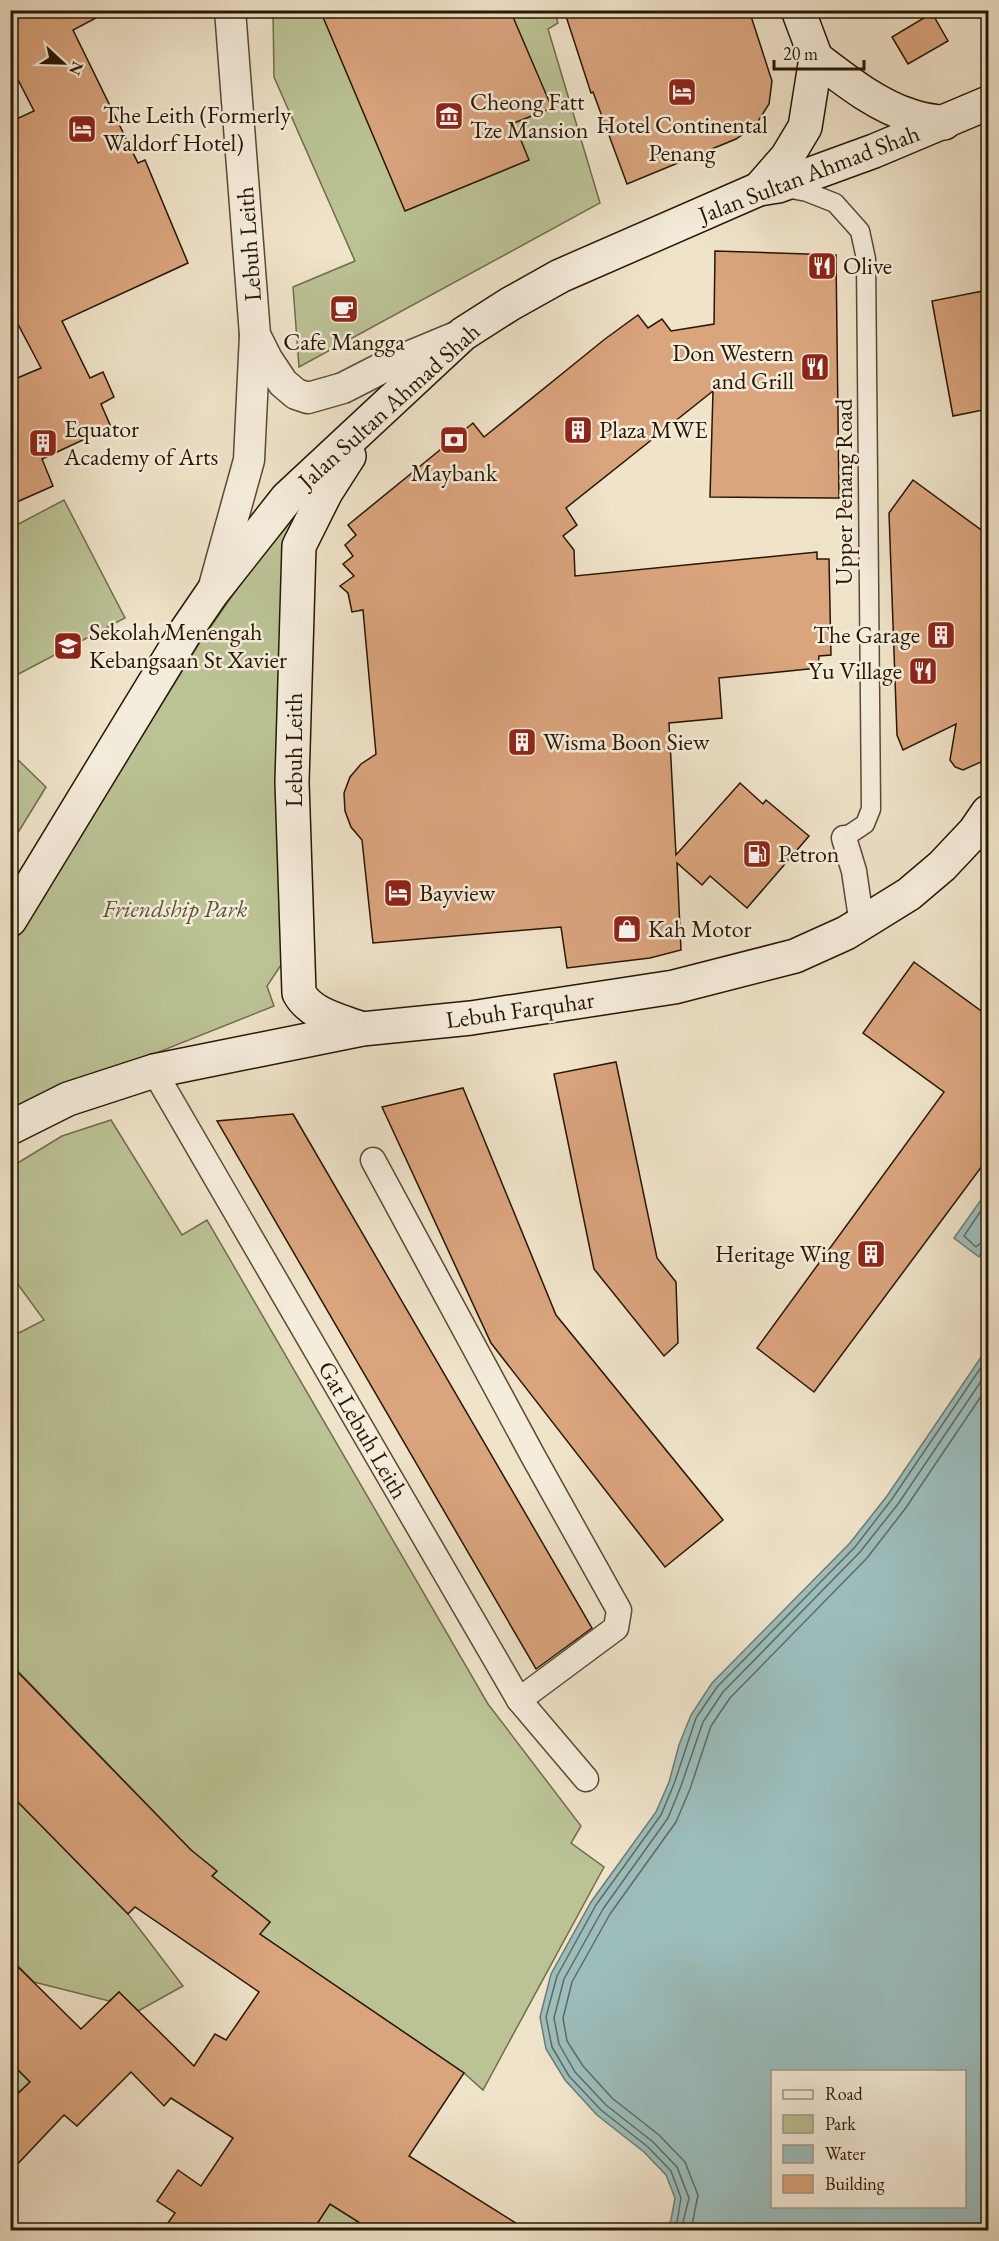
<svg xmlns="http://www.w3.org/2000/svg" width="999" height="2241" viewBox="0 0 999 2241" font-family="'EB Garamond',serif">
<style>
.green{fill:#bbc395;stroke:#716d4b;stroke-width:1.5}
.water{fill:#9bbdbc;stroke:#6d7b71;stroke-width:1.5;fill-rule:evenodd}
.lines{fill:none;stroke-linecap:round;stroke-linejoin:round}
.shore{stroke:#616a5e;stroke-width:1.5}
.building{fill:#daa47d;stroke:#271701;stroke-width:1.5}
.pedestrian-casing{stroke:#594a33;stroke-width:21}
.minor-casing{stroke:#594a33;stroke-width:27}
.tertiary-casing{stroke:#594a33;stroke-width:33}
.secondary-casing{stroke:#271701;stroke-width:36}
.pedestrian{stroke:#f5eddc;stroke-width:18}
.minor{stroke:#f5eddc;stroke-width:24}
.tertiary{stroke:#f5eddc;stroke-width:30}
.secondary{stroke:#f5eddc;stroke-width:33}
.labels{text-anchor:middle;stroke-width:5;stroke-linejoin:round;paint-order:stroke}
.poi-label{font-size:24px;fill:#271701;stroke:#f5eddc;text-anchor:start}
.street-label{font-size:24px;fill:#271701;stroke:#f5eddc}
.park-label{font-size:24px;font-style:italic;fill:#5b5335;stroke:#f5eddc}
</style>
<rect width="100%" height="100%" fill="#efe3c9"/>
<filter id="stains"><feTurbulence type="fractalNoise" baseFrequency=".00333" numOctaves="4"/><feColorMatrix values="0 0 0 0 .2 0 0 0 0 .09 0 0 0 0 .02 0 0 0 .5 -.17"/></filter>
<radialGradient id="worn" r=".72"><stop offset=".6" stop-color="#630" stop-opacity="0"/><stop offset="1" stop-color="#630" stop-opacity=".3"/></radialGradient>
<g class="green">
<path d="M276,10l278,1 4,12 -10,6 52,174 -301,164 -6,-80 62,-26 -81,-184 -1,-65z"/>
<path d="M301,497l-6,447 -28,42 7,20 -263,105 -1,-162 190,-307z"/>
<path d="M64,500l61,118 -114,60v-150z"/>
<path d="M11,753l35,34 -35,57h-1z"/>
<path d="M111,1120l71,115 25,-15 281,484 93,122 -10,17 33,24 -121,223 -19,-17 -205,-139 11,-12 -58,-46 4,-4 -25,-22 -180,-186v-327l33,-17 -33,-45v-108l51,-31z"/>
<path d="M17,1801l111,113 55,72 -45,25 -19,-19 -10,9 -75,-19 -23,-23 -1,-152z"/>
<path d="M10,2062l20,20 -11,10 -8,-5z"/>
<path d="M330,2204l41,26h-58z"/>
</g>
<g class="water">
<path d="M988,1190v53l-9,14 -25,-19z"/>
<path d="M988,1347v883h-322l5,-10 4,-22 -9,-23 -22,-23 -47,-37 -32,-35 -19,-31 -6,-32 11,-43 40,-72 65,-90 13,-30 10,-37 12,-30 21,-32 138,-140 37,-47zM772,2072h192v134h-192z"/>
</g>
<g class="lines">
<g class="shore">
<path d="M988,1200l-24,36 12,11 7,-6h5"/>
<path d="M673,2230l4,-8 4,-24 -10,-27 -23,-24 -47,-37 -32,-34 -17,-29 -6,-30 11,-41 39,-71 65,-90 13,-31 22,-66 21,-31 138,-140 37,-48 96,-142"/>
<path d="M681,2230l8,-32 -12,-31 -24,-25 -47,-37 -31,-33 -16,-28 -5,-26 10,-39 39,-70 65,-91 13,-32 22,-64 20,-30 137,-140 38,-48 90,-133"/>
<path d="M691,2230l7,-35 -13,-33 -26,-27 -47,-37 -29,-32 -16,-25 -4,-23 9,-36 38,-68 66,-92 14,-33 21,-63 19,-28 137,-140 38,-49 83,-123"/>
</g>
</g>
<g class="building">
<path d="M10,10h101l-38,20 65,133 7,-3 43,103 -126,58 28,57 13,-6 11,25 -13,7 10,23 -69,32 11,27 -43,19v-124l31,-13 -31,-59v-187l24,-11 -24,-47z"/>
<path d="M320,10h190l42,98 -38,15 15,37 -124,51z"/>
<path d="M564,10h185l23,71 -3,23 -14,22 -19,13 -109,45 -34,-92 -2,1z"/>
<path d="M932,13l16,28 -40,23 -16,-27z"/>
<path d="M715,251l121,4 3,243 -129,-1 3,-106 -147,117 11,17 -14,11 11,14 1,26 242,-24v7h12l2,96 -12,1 -1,12 -99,10 3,40 -53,5 7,132 64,-72 23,21 3,-4 43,36 -62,72 -37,-32 -8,9 -25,-22 4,87 -31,8 -83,10 -6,-41 -188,16 -11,-103 -11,-13 -6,-16 -1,-18 6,-16 11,-13 15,-10 -13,-144 -11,2 -4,-19 -8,-7 14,-10 -11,-12 10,-8 -8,-11 11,-10 -8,-10 125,-102 11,14 121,-98 33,-24 10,13 14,-9 9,12 43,-7z"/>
<path d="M988,290v119l-35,7 -21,-115z"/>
<path d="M913,480l75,55v216l-7,11 -18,8 -8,-3 -5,-7 6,-36 -53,26 -6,-15 -8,-222z"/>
<path d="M914,962l74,54v142l-174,234 -57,-44 187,-256 -81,-59z"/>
<path d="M616,1062l41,196 19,24 2,61 -14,13 -70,-87 -40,-195z"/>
<path d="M463,1088l93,227 167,205 -58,47 -174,-224 -109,-236z"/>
<path d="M293,1114l299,514 -56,41 -319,-548z"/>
<path d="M10,1664l181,186 26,21 -5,5 58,46 -10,12 204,139 -55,83 118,74h-156l-41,-26 -17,26h-150l12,-17 -18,-12 21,-31 23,16 32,-48 -62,-40 -7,8 -33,-34 -54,54 -13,-11 -54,57v-71l20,-19 -20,-20v-103l71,70 38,-37 75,74 21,-32 11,6 33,-48 -124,-85 -7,7 -118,-120z"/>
</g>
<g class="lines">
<g class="pedestrian-casing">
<path id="pedestrian" d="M786,188l21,4 28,11 25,28 6,28 5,550 -6,15 -21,14"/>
</g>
<g class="minor-casing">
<g id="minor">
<path d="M844,838l10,33 8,54"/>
<path d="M154,1071l365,629 67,79"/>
<path d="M373,1160l160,296 86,154 -3,18 -97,72"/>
</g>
</g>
<g class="tertiary-casing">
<g id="tertiary">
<path d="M255,335l12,24 16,24 13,11 12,4 35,-10 41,-21 72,-30"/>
<path d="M213,590l36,-130 6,-125 -25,-325"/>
</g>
</g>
<g class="secondary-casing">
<g id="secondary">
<path d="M816,58c29,22 60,47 95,58 11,4 22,5 33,7"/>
<path d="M759,189l28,-32 18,-30 11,-69 -18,-48"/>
<path d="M349,456l-23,36 -27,54 -7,236 7,211c12,22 40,27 63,36"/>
<path d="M10,920l176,-289 26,-38 75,-95 176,-164 47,-30 50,-28 199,-87 19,-3 96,-35 114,-48"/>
<path d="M10,1128l58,-29 86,-28 208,-42 109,-11 203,-31 121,-31 51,-23 63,-39 33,-28 33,-35 13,-19"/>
</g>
</g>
<use href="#pedestrian" class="pedestrian"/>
<use href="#minor" class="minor"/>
<use href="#tertiary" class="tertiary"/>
<use href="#secondary" class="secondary"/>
</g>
<defs>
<g id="hotel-square" transform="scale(1.5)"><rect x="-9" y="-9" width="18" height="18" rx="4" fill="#8f2418" stroke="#f5eddc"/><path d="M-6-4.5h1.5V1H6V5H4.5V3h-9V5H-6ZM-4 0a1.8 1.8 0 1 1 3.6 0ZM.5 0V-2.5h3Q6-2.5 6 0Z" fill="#fff"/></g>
<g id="museum-square" transform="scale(1.5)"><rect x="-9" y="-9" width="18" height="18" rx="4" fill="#8f2418" stroke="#f5eddc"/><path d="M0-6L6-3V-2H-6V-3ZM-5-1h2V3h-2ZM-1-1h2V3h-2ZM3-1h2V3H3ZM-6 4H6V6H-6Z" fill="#fff"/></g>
<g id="restaurant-square" transform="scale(1.5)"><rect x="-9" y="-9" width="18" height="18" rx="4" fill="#8f2418" stroke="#f5eddc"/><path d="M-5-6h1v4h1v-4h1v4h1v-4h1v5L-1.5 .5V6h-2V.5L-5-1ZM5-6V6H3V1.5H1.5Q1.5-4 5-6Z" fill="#fff"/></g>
<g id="cafe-square" transform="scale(1.5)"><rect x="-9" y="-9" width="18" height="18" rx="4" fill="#8f2418" stroke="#f5eddc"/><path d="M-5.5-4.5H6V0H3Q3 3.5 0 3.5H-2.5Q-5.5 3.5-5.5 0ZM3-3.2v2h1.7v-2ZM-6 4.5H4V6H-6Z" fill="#fff"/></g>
<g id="building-square" transform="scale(1.5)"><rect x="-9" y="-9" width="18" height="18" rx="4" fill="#8f2418" stroke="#f5eddc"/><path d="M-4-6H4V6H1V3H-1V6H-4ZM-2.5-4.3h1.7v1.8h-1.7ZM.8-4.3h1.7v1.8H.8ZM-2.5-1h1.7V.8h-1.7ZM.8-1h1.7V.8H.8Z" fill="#fff"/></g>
<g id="bank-square" transform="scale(1.5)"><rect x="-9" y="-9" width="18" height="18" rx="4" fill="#8f2418" stroke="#f5eddc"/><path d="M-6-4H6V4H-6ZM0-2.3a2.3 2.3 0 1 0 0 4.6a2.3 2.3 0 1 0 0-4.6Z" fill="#fff"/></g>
<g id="school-square" transform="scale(1.5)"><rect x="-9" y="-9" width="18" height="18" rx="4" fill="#8f2418" stroke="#f5eddc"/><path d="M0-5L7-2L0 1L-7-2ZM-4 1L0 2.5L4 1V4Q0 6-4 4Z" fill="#fff"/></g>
<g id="fuel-square" transform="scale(1.5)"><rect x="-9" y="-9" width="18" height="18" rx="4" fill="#8f2418" stroke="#f5eddc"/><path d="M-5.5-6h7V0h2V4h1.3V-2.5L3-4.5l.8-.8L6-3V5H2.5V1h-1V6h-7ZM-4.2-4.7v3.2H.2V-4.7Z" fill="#fff"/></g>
<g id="shop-square" transform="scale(1.5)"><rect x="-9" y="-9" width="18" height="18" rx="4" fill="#8f2418" stroke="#f5eddc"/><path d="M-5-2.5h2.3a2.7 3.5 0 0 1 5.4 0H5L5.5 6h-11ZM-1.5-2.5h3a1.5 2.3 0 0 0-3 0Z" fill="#fff"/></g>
</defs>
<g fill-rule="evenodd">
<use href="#hotel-square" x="682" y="92"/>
<use href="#museum-square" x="449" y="116"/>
<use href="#hotel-square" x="82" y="129"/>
<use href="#restaurant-square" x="822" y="266"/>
<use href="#cafe-square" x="344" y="309"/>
<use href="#restaurant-square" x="815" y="367"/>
<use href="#building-square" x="578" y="430"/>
<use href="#bank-square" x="454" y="440"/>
<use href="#building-square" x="43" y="443"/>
<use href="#building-square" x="941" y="635"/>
<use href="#school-square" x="68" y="646"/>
<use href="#restaurant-square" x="923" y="671"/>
<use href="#building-square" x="522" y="742"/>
<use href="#fuel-square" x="757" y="854"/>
<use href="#hotel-square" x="398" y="893"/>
<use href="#shop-square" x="627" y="929"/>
<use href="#building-square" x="871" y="1254"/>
</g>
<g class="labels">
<g class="poi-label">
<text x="470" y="110">Cheong Fatt<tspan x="470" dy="28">Tze Mansion</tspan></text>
<text x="103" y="123">The Leith (Formerly<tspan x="103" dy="28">Waldorf Hotel)</tspan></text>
<text x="682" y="133" text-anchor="middle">Hotel Continental<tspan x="682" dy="28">Penang</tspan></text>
<text x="843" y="274">Olive</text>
<text x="344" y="350" text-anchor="middle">Cafe Mangga</text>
<text x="794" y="361" text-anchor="end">Don Western<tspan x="794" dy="28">and Grill</tspan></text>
<text x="64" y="437">Equator<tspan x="64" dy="28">Academy of Arts</tspan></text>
<text x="599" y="438">Plaza MWE</text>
<text x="454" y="481" text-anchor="middle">Maybank</text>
<text x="89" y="640">Sekolah Menengah<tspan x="89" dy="28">Kebangsaan St Xavier</tspan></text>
<text x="920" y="643" text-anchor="end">The Garage</text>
<text x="902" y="679" text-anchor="end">Yu Village</text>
<text x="543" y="750">Wisma Boon Siew</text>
<text x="778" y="862">Petron</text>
<text x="419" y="901">Bayview</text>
<text x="648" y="937">Kah Motor</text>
<text x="850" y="1262" text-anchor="end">Heritage Wing</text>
</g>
<g class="street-label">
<text transform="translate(809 174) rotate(-21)" y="8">Jalan Sultan Ahmad Shah</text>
<text transform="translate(249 244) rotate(-94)" y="8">Lebuh Leith</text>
<text transform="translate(389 406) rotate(-42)" y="8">Jalan Sultan Ahmad Shah</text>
<text transform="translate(844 492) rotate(-90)" y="8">Upper Penang Road</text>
<text transform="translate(294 750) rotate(-90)" y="8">Lebuh Leith</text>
<text transform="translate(520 1010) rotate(-8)" y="8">Lebuh Farquhar</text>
<text transform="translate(363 1430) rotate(60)" y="8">Gat Lebuh Leith</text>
</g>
<g class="park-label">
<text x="175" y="917">Friendship Park</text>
</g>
</g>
<rect width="999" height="2241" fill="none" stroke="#efe3c9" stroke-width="36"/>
<rect x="12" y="12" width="975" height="2217" fill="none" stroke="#271701" stroke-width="3"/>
<rect x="18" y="18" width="963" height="2205" fill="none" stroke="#271701" stroke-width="1.5"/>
<rect x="771" y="2070" width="195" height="138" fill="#f5eddc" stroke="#a39784" stroke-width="1.5"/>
<rect x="783" y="2090" width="30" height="9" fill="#f5eddc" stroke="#a39784" stroke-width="1.5"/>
<text x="825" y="2100" font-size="18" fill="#271701">Road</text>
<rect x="783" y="2115" width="30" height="18" fill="#bbc395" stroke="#a39784" stroke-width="1.5"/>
<text x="825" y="2130" font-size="18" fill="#271701">Park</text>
<rect x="783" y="2145" width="30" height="18" fill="#9bbdbc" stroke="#a39784" stroke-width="1.5"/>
<text x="825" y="2160" font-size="18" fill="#271701">Water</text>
<rect x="783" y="2175" width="30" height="18" fill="#daa47d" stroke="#a39784" stroke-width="1.5"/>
<text x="825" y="2190" font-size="18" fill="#271701">Building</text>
<g transform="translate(63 63) rotate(112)" stroke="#f5eddc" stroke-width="4.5" paint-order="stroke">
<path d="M0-4.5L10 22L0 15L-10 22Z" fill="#271701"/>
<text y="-9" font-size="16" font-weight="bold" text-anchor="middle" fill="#271701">N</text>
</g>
<path d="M774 60v9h90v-9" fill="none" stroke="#271701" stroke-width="3"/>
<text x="783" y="60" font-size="18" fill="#271701" stroke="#f5eddc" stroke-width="4.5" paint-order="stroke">20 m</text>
<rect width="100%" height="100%" filter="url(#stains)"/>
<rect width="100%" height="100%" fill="url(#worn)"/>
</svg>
